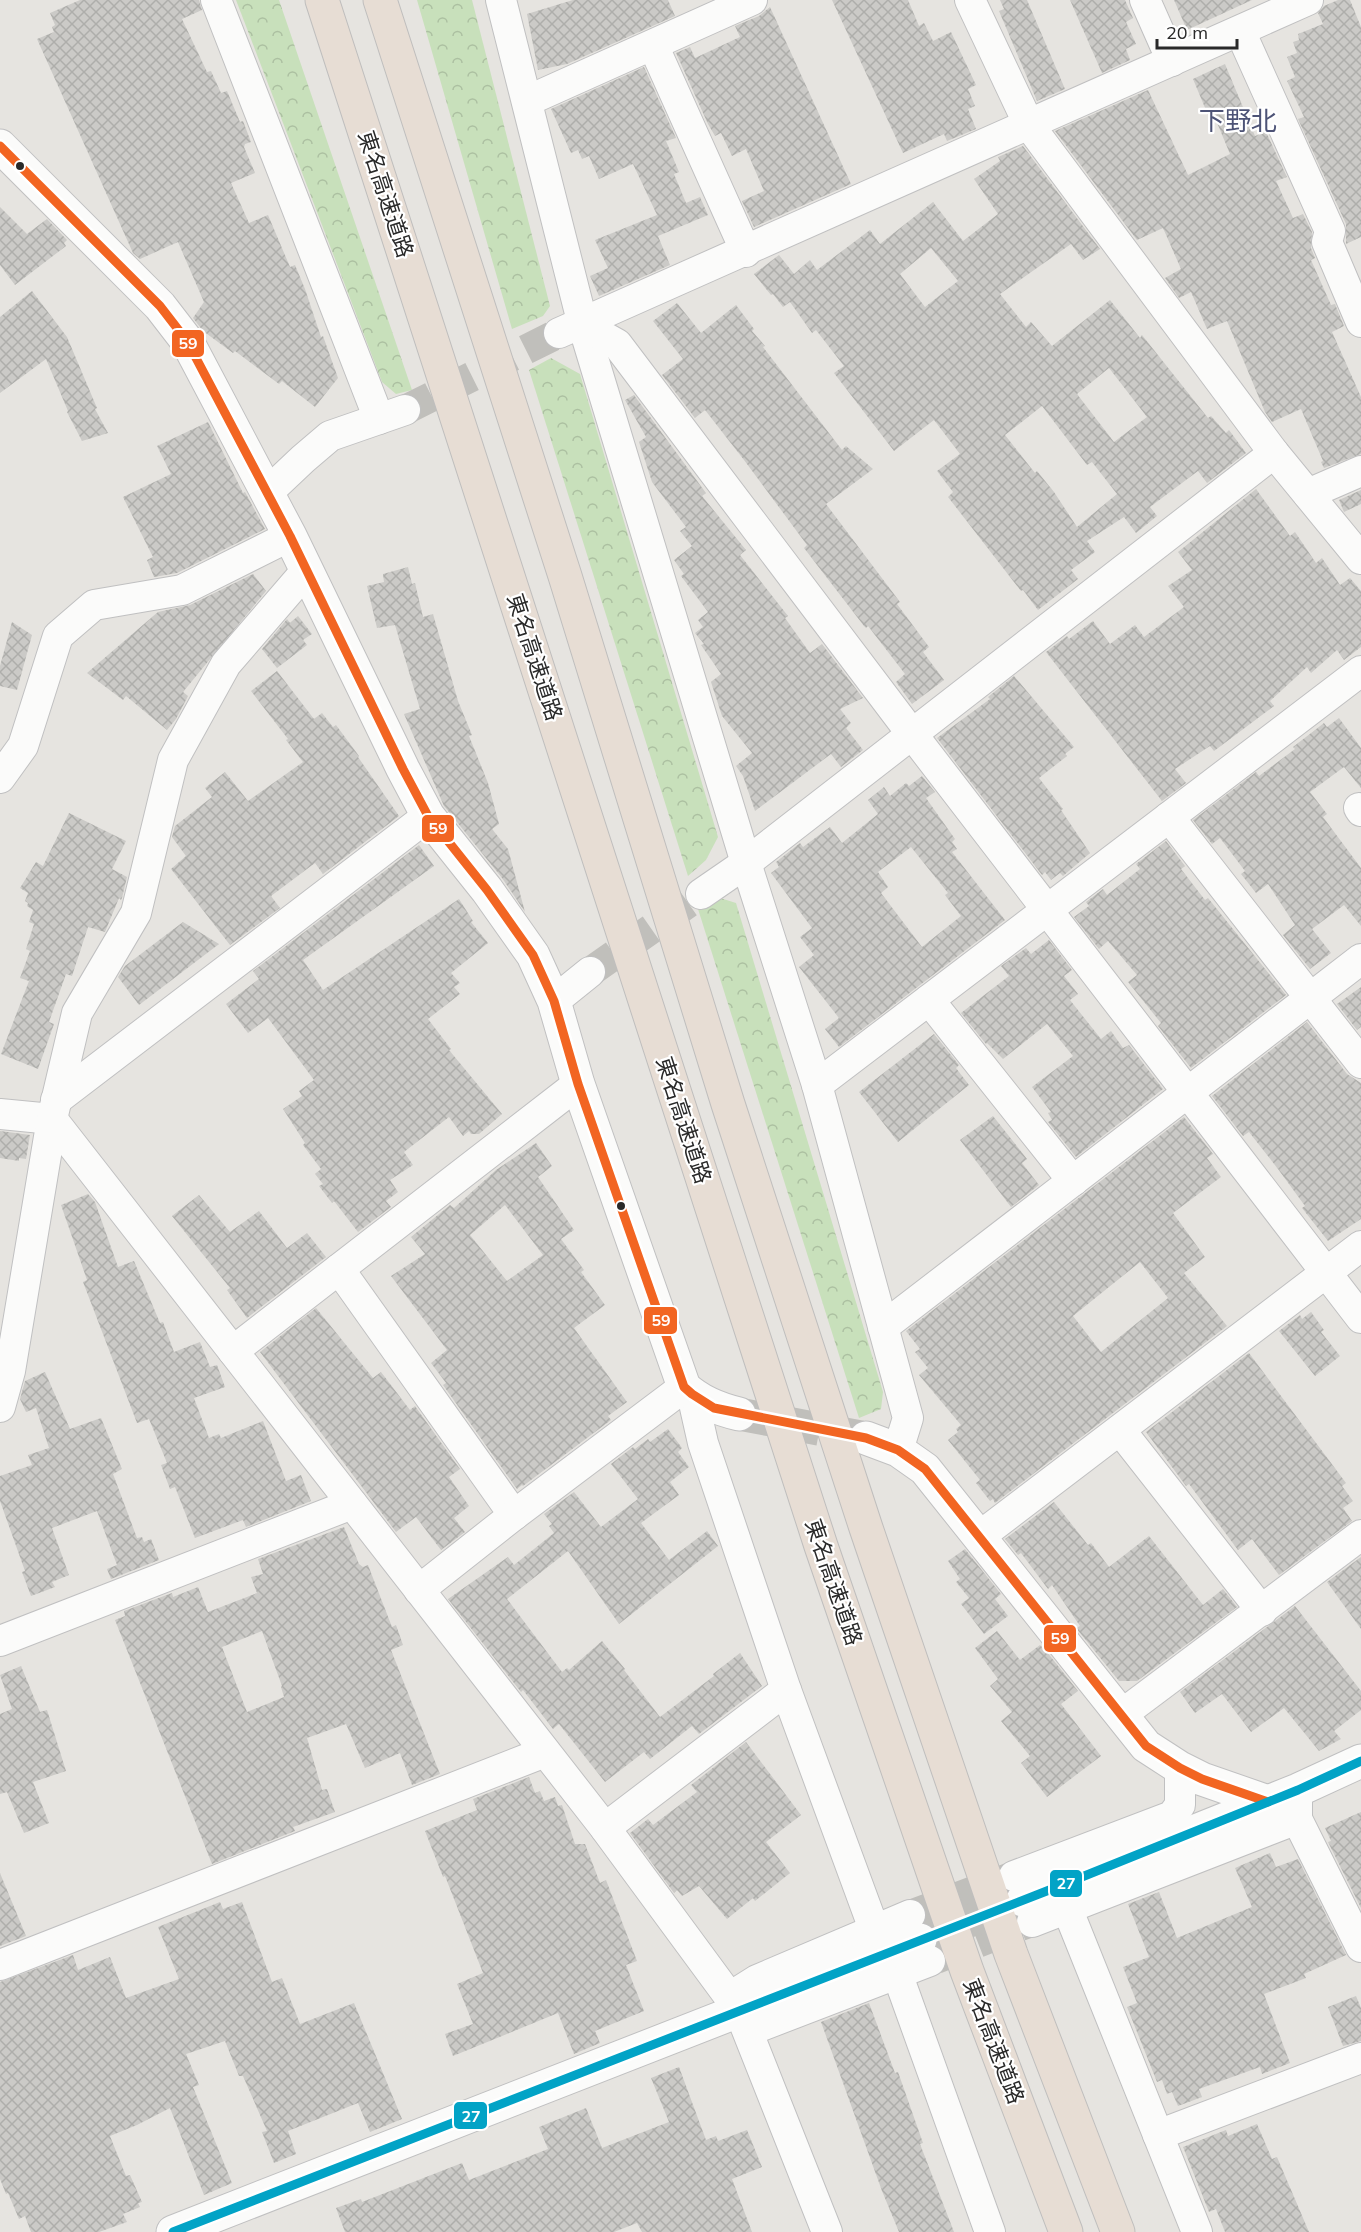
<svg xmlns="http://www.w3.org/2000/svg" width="1361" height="2232" viewBox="0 0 1361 2232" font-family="Mulish,'Noto Sans JP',sans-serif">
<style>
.forest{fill:url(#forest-crowns)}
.building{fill:url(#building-cross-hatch);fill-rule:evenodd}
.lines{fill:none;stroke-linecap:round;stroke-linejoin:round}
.minor-tunnel{stroke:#c0bfbb;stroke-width:30;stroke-dasharray:30 15;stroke-linecap:butt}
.tertiary-tunnel{stroke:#c0bfbb;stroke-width:33;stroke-dasharray:33 16;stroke-linecap:butt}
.minor-casing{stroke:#c0c0c1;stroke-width:32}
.tertiary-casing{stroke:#c0c0c1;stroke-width:35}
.motorway-casing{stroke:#bfbebd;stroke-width:35}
.minor{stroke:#fbfbfa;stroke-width:30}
.tertiary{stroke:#fbfbfa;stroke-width:33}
.motorway{stroke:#e7ddd4;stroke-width:33}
.bus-1-casing{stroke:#fff;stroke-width:14}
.bus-2-casing{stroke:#fff;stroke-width:14}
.bus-1{stroke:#f26522;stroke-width:9}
.bus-2{stroke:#02a3c6;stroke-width:9}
.bus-dot{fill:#292929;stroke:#fff;stroke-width:2}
.labels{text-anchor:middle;stroke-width:4.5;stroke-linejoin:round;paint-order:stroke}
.street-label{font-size:22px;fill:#292929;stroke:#fff}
.quarter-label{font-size:26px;fill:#4d5376;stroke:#fff}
.line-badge{stroke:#fff;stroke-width:2}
.badge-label{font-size:16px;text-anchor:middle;font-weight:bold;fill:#fff}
</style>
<defs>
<pattern id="forest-crowns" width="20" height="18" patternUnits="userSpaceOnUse" patternTransform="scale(1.5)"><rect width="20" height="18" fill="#c8e0bb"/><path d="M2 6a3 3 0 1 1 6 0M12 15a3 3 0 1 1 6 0" fill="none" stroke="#acc0a1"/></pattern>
<pattern id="building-cross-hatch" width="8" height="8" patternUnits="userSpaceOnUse" patternTransform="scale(1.5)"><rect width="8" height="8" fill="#cbcac7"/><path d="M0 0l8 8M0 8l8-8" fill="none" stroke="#aeaeab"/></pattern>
</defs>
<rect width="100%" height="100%" fill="#e6e4e0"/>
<g class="forest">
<path d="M236,0h43l133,390 -16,4 -14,-12z"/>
<path d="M417,0h55l78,306 -7,10 -31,13z"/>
<path d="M551,358l29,16 138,463 -12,23 -18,16 -159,-506z"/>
<path d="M717,897l19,6 147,489 -2,17 -22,9 -161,-509z"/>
</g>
<g class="building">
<path d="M80,0h119l3,10 -20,9 25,53 4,-1 10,22 6,-2 13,31 3,-1 8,21 -6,2 -1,3 11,26 -24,10 18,40 19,-8 22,52 5,-2 10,24 16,48 2,-1 15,42 -23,29 -33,-26 -3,3 -44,-33 -2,2 -30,-22 -10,-13 11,-16 -26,-60 -38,17 -7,-6 -96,-214 17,-7 -2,-5 3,-2 -5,-12z"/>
<path d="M573,0h95l7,16 -108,48 -29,6 -11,-56z"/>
<path d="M832,0h76l11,26 5,-3 9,18 18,-9 25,53 -8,4 7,17 -7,3 8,20 -29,12 -3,-7 -41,19z"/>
<path d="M1000,0h27l38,89 -28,12 -38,-90 5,-2z"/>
<path d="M1070,0h55l8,18 -7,4 10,22 -10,5 4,11 -28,13z"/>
<path d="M1174,0h78l-65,30z"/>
<path d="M1338,0h12l11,27v210l-15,7v-20l-48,-105 6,-2 -17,-36 8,-4 -8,-20 10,-4 -4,-11 6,-2 -1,-6 25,-10 -5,-11 6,-7z"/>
<path d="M770,7l81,177 -97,43 -12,-26 22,-10 -18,-42 -14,7 -11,-23 -6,3 -7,-12 -32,-71 14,-6 5,11 45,-21 -5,-11 24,-10z"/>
<path d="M1225,64l30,72 11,-4 21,45 -11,4 17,37 10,-4 9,18 -1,16 4,10 -4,2 20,45 4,-1 9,22 -12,6 29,65v57l-37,14 -3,-6 2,-1 -22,-52 -29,13 -7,-10 -38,-91 -20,8 -16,-37 -12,6 -14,-20 16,-9 -18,-41 -26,12 -82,-109 93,-41 40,85 42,-21 -17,-41 -5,2 -15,-36z"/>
<path d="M644,67l32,71 -10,3 13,31 -5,2 12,29 14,-6 8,18 -50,21 12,29 -71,31 -9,-20 18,-8 -13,-28 62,-25 -24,-51 -34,15 -10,-23 -7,3 -4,-9 -7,3 -20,-44z"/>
<path d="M1023,146l77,103 -17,11 -12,-16 -71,50 26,33 5,-5 21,24 58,-46 30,38 2,-3 66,83 3,-2 15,17 3,-3 17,23 -39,30 -9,-12 -48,36 7,9 -21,17 -12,-16 -37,24 8,11 -24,18 7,9 -40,31 -15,-20 -2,1 -73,-94 5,-5 -16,-21 23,-17 -26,-34 -40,31 -60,-78 10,-7 -28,-36 -4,3 -22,-31 -7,5 -10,-13 -2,1 -17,-21 25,-19 15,19 16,-14 7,10 53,-40 10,14 53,-42 30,39 35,-27 -24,-35 26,-18 -2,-4zM931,248l27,33 -33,26 -25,-33zM1109,368l38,49 -33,25 -37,-48zM1042,406l45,59 5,-3 25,32 -40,33 -23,-35 -17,-21 -2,2 -30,-38z"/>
<path d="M0,207l27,27 20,-15 20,21 -3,3 2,3 -51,39 -15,-20z"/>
<path d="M32,291l35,46 30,71 -2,1 13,24 -26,8 -15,-29 1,-1 -22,-52 -46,34v-76z"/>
<path d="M677,303l24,30 35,-28 18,24 -2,2 13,15 -2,1 79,103 4,-4 27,23 -47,35 74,98 -3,2 32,43 -6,5 21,28 -32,24 -16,-22 9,-8 -37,-48 -2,2 -2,-2 -60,-78 3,-3 -63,-85 -39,-50 -10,8 -33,-43 21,-16 -30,-38z"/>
<path d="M634,395l72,98 -4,3 44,54 -6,5 48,61 -3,2 25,35 12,-9 41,54 -23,11 11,14 -5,5 17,22 -22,17 -10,-13 -76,57 -12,-35 -7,-10 16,-13 -30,-37 -11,-34 10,-8 -20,-29 3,-1 -9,-11 8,-6 -5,-7 10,-8 -27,-36 3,-2 -10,-14 18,-14 -12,-15 6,-4 -34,-45 -13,-40 7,-5 -21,-37z"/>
<path d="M208,422l35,71 2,-1 20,37 -88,44 -23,4 -7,-17 6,-3 -30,-60 48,-23 -14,-28z"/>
<path d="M1256,489l34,47 5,-4 21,31 6,-5 18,27 10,-7 11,13v56l-17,13 -7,-10 -26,23 -4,-6 -37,34 4,5 -60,45 -4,-5 -35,23 11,14 -24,18 -116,-149 21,-16 2,3 24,-18 17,23 25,-19 9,12 40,-30 -16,-21 24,-16 -14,-18z"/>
<path d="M1361,490v14l-17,8 -5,-12z"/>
<path d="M408,567l4,17 3,-1 8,34 10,-3 25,87 14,34 -3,1 19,47 11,41 -7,5 16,20 17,63 -23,-34 -58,-72 -40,-92 16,-5 -25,-84 -18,3 -10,-42 17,-4 -1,-8z"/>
<path d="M253,574l13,17 -83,101 5,4 -2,4 -10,19 -9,11 -41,-34 -3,4 -36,-27 71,-61 32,-7z"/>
<path d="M298,616l14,18 -9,6 4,5 -30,23 -15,-19 25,-30 3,4z"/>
<path d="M12,622l20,13 -15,55 -17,-4v-20z"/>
<path d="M277,671l37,48 8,-6 11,14 3,-2 23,31 -1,1 41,59 -76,58 -8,-11 -44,33 9,12 -50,37 -59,-76 15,-13 -14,-19 3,-11 37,-29 -7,-9 20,-16 23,29 55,-39 -17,-22 2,-1 -37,-48z"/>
<path d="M1014,676l60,71 -9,7 2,2 -28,22 24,31 -2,1 29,43 -27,23 -3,-3 -9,7 -6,-8 -3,3 -105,-137 53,-39 -2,-2z"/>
<path d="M1339,718l22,30v40l-17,-21 -34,25 17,22 -4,3 38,51v58l-17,-21 -32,24 19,24 -21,16 -27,-34 12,-10 -27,-41 -12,9 -15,-19 4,-3 -25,-33 -8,6 -19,-24 63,-48 3,4 36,-27 -2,-2 31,-24 3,4z"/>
<path d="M922,776l13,16 -9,6 29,41 -3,3 5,7 -5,3 53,68 -166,127 -14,-18 14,-11 -40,-51 15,-12 -14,-18 12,-9 -41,-55 8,-6 -3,-5 24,-19 3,4 27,-20 12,16 36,-29 -10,-14 16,-13 6,9 16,-13 3,3zM911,847l37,46 -3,2 16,21 -39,31 -41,-54 7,-6 -10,-15z"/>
<path d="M69,813l57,28 -14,28 15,8 -5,21 -1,2 -2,-2 -14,34 -17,-5 -16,49 -6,-2 -17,48 5,2 -16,45 -37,-15 28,-73 -9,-3 10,-27 -4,-2 8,-25 -5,-2 4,-12 -6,-4 1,-3 -3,-2 3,-8 -8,-5 16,-26 7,4z"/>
<path d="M1166,841l19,25 -4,3 24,31 3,-2 78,97 -95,73 -33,-42 3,-3 -33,-41 9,-7 -29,-34 -9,8 -25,-32 15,-11 -3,-4 17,-13 4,6 33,-26 -4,-5z"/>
<path d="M419,845l15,21 -131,94 20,30 136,-91 14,22 -2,1 17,21 -37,30 9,10 -6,4 6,7 -32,25 23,30 -2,1 53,64 -23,20h-8l-2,-3 -6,5 -14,-19 -45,35 9,13 -23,15 8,12 -12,9 5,6 -33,25 -24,-31 -2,2 -13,-17 4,-2 -8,-10 6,-5 -18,-24 2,-2 -22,-34 19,-13 -3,-5 15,-11 -46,-62 -20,15 -22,-29 33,-25 -6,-8z"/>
<path d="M183,922l36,22 -80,61 -21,-28 7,-11z"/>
<path d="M1049,940l23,30 -8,6 14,18 -8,6 31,39 10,-8 12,17 6,-3 34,44 -87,68 -28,-35 4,-2 -4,-7 3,-1 -19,-25 41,-31 -26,-32 -44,35 -16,-16 -1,1 -25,-31 48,-37 -8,-10 25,-18 5,6z"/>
<path d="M1361,987v40l-4,3 -20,-26z"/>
<path d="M1307,1022l40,52 14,9v136l-33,22 -26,-33 3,-2 -27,-37 -29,-37 -6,4 -31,-40z"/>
<path d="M934,1034l25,31 -3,3 13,17 -71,57 -39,-50z"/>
<path d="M993,1116l34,43 -5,4 17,22 -28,22 -51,-67z"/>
<path d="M1184,1117l29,37 -6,4 14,19 -48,36 32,44 -21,16 43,53 -232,177 -2,-4 -3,2 -14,-18 4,-3 -32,-40 10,-8 -2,-3 5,-4 -42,-50 9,-7 -13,-16 5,-3 -14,-18zM1140,1262l28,36 -67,54 -28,-36z"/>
<path d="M0,1131l30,4 -4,24 -7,-1v3l-19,-3z"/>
<path d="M536,1143l16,23 -14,11 36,53 -13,9 23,31 -3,2 24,33 -31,23 53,74 -19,14 3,4 -88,66 -1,-1 -5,4 -74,-104 3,-2 -15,-20 16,-13 -56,-74 34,-22 -14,-17 39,-32 4,3 42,-38zM505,1205l38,50 -36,26 -37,-46z"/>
<path d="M88,1194l7,8 23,65 16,-6 26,62 3,-1 11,30 26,-10 10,25 7,-2 8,22 -31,11 15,40 10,-4 2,4 42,-17 23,60 15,-6 10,26 -65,26 -3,-7 -48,18 -20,-51 -5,2 -9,-24 6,-2 -18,-44 -12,4 -54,-141 4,-2 -26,-75z"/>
<path d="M199,1195l31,37 29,-21 28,37 20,-15 19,24 -79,61 -20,-28 3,-2 -58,-72z"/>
<path d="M316,1308l57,70 8,-6 29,38 5,-4 45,63 -11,8 20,29 -15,12 11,14 -24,18 -25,-33 -20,15 -136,-180z"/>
<path d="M1311,1312l13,18 -3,2 19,24 -25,20 -36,-45 21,-16 2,4z"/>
<path d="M1249,1353l97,130 -4,3 11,15 -10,7 9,13 -73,54 -27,-36 -14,11 -49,-66 -3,2 -40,-54z"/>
<path d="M45,1372l25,57 31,-11 21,51 -9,5 24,64 5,-1 2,5 7,-3 8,21 -48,19 -4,-10 10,-4 -20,-54 -45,17 17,47 -17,7 3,5 -24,9 -9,-24 3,-1 -25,-70v-25l32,-11 -4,-10 21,-7 -13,-40 -10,4 -6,-13 5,-18z"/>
<path d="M668,1429l14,19 -4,4 11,15 -19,15 9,13 -38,28 28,37 38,-29 11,15 -99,78 -51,-73 -61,48 55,73 5,-4 2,2 33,-29 23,28 -1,1 36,47 54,-41 -1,-2 27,-21 22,33 -63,48 -7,-8 -42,33 -6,-7 -39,30 -46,-58 -6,5 -30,-39 -2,2 -73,-93 60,-42 6,8 40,-32 -5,-7 3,-2 -8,-10 30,-22 27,35 37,-28 -27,-35 22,-17 2,2 13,-10 2,3z"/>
<path d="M1054,1502l34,43 3,-2 18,24 40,-31 54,69 20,-16 14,18 -100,74h-18l-43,-53 4,-2 -28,-41 -4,4 -27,-36 -3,2 -13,-16z"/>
<path d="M344,1527l15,37 4,3 5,-2 24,62 4,-2 7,20 -12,5 49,124 -28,11 -12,-32 -35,15 -19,-44 -39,14 15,52 5,-1 8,23 -42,15 2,4 -83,33 -97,-244 10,-4 -1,-5 48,-18 1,4 25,-10 10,25 49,-19 -6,-16 12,-3 -5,-15zM262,1631l20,55 -1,1 3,10 -37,15 -25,-65z"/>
<path d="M965,1549l36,45 -6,5 13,17 -24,18 -23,-30 8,-6 -13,-16 4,-3 -12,-18z"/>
<path d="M1361,1557v72l-34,-47z"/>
<path d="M1295,1606l66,85v19l-27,21 7,8 -22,12 -35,-43 -33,24 -29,-38 -27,19 -15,-21z"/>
<path d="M997,1631l23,29 20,-15 7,7 31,39 -17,13 40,52 -54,41 -26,-34 9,-7 -29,-35 11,-9 -22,-26 8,-7 -23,-31z"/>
<path d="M21,1666l19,46 7,-2 19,61 -33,11 16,41 -25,10 -17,-41 -7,2v-80l12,-5 -12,-34z"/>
<path d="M746,1742l55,73 -35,27 24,31 -35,28 -2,-3 -26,21 -28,-33 -17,10 -5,-6 -3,3 -44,-60 18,-14 5,6 44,-33 -6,-7z"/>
<path d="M529,1777l6,16 5,-2 4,10 11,-4 3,9 4,-1 13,39h10l15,39 6,-3 31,81 -11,4 18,46 -49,20 5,12 -26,11 -16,-41 -105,43 -8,-22 28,-10 -16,-40 26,-11 -38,-97 -2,1 -18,-46 52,-21 -4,-11z"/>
<path d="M1361,1812v96l-33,-66 3,-1 -6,-13z"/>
<path d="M1270,1853l6,14 22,-8 48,96 -42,19 2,4 -42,16 26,69 -28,11 -2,-7 -61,22 3,8 -24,9 -6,-14 -5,2 -5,-14 -5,2 -30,-75 10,-4 -14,-36 26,-10 -21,-53 31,-12 18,46 75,-31 -17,-39z"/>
<path d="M0,1873l26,63 -26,10z"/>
<path d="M220,1902l3,7 19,-7 30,80 10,-4 18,46 54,-21 48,116 -32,13 -12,-29 -70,28 8,23 -22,9 -12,-31 5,-1 -24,-55h-4l-14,-35 -39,13 13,31 -6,2 39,96 -28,12 -34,-87 -33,17 -27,11 16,40 4,-1 12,27 -4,1 2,4 -17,7 4,8 -28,10h-68l-6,-16 -6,3 -11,-26 -2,1 -6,-15v-197l73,-27 5,15 32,-13 16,41 53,-19 -21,-52z"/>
<path d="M1356,1996l5,12v33l-18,5 -15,-39z"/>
<path d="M869,2003l26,70 3,-1 25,71 -3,1 34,88h-55l-17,-41 -61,-169z"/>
<path d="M679,2067l27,73 10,-4 2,5 29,-11 15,37 -30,12 20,53h-110l-5,-9 -23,9h-269l-9,-24 25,-9 1,3 100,-39 7,17 79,-31 -9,-22 47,-19 16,40 67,-26 -18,-44z"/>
<path d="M1257,2124l15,35 5,-2 32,75h-84l-9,-23 -7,3 -26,-65 43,-17 2,6z"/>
</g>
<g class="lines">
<g class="minor-tunnel">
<path d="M405,410l154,-77"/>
<path d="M590,972l111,-78"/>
<path d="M910,1915l101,-38"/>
<path d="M936,1959l90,-35"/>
</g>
<g class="tertiary-tunnel">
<path d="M739,1414l122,23"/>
<path d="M920,1940l103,-40"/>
</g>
<g class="minor-casing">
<g id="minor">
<path d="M216,0l163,419"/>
<path d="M501,0l82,325 163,538 71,222 91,333 -10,32"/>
<path d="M970,0l59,125 245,328 87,106"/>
<path d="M1145,0l27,61"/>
<path d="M1240,31l90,200 -3,11 34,80"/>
<path d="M653,45l93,207"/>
<path d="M527,101l225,-101"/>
<path d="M583,325l34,19 295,390 449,584"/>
<path d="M559,333l749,-333"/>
<path d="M267,493l36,-34 27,-23 75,-26"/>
<path d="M1308,494l53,-23"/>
<path d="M0,778l23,-32 35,-110 36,-31 88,-15 108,-54"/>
<path d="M1359,808l2,3"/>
<path d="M1169,817l192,246"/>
<path d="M701,894l45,-31 528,-410"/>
<path d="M929,1000l144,181"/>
<path d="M554,1001l36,-29"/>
<path d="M817,1085l544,-414"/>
<path d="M56,1100l372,-284"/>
<path d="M0,1114l52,5 553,709 134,182 88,222"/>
<path d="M339,1269l175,246"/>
<path d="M883,1327l478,-368"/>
<path d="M233,1351l345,-267"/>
<path d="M692,1394l11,49 83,247 88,239"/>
<path d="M0,1407l10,-36 42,-252 25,-106 59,-100 37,-153 53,-96 81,-94"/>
<path d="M1120,1430l142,181"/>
<path d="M980,1536l381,-290"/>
<path d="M419,1590l95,-75 170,-128"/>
<path d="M0,1641l352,-137"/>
<path d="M1121,1715l240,-180"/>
<path d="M1297,1800v19l64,128"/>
<path d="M605,1828l181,-138"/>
<path d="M1014,1876l158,-60 8,-11v-37"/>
<path d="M1067,1908l130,324"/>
<path d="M1032,1922l265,-103"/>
<path d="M0,1965l545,-213"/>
<path d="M897,1973l93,259"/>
<path d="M730,1997l27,-17 153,-65"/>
<path d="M748,2031l182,-70"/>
<path d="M1158,2135l203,-77"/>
</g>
</g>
<g class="tertiary-casing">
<g id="tertiary">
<path d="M0,146l160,160 27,35 103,195 113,233 25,47 59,74 46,65 21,46 24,83 106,303c16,15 34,22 55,27"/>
<path d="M866,1438l32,12 27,19 221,277 34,22 22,11 66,23"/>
<path d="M1023,1900l275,-110 63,-29"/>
<path d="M173,2232l747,-292"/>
</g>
</g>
<g class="motorway-casing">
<g id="motorway">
<path d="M322,0l499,1546 146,425 99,261"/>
<path d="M380,0l185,576 163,528 138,424 145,426 107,278"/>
</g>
</g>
<use href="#minor" class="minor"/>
<use href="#tertiary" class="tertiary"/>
<use href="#motorway" class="motorway"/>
<g class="bus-1-casing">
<path id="bus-1" d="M0,146l160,160 27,35 103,195 113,233 25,47 59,74 46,65 21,46 24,83 106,303 8,7 22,14 152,30 32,12 27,19 221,277 34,22 22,11 66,23"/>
</g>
<g class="bus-2-casing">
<path id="bus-2" d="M173,2232l884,-345 241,-97 63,-29"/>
</g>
<use href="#bus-1" class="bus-1"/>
<use href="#bus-2" class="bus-2"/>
</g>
<g class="bus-dot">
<circle cx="20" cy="166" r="5"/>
<circle cx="621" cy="1206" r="5"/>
</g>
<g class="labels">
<g class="street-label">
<text transform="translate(386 194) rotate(72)" y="8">東名高速道路</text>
<text transform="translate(535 657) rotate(72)" y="8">東名高速道路</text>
<text transform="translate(684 1120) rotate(72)" y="8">東名高速道路</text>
<text transform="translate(834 1582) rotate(71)" y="8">東名高速道路</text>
<text transform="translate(994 2041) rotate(69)" y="8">東名高速道路</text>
</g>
<g class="quarter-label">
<text x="1238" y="130">下野北</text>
</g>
</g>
<g class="line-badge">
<rect x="171" y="329" width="34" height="29" rx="6" fill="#f26522"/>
<rect x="421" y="814" width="34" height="29" rx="6" fill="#f26522"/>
<rect x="643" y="1306" width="35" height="29" rx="6" fill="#f26522"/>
<rect x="1043" y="1624" width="34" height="29" rx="6" fill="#f26522"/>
<rect x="1049" y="1869" width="34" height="29" rx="6" fill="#02a3c6"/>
<rect x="453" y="2101" width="35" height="29" rx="6" fill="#02a3c6"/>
</g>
<g class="badge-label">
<text x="188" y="349">59</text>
<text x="438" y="834">59</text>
<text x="661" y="1326">59</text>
<text x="1060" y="1644">59</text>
<text x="1066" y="1889">27</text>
<text x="471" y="2122">27</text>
</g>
<path d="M1157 39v9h80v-9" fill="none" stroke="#292929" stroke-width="3"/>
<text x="1166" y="39" font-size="18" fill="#292929" stroke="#ffffff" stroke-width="4.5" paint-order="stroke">20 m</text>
</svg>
